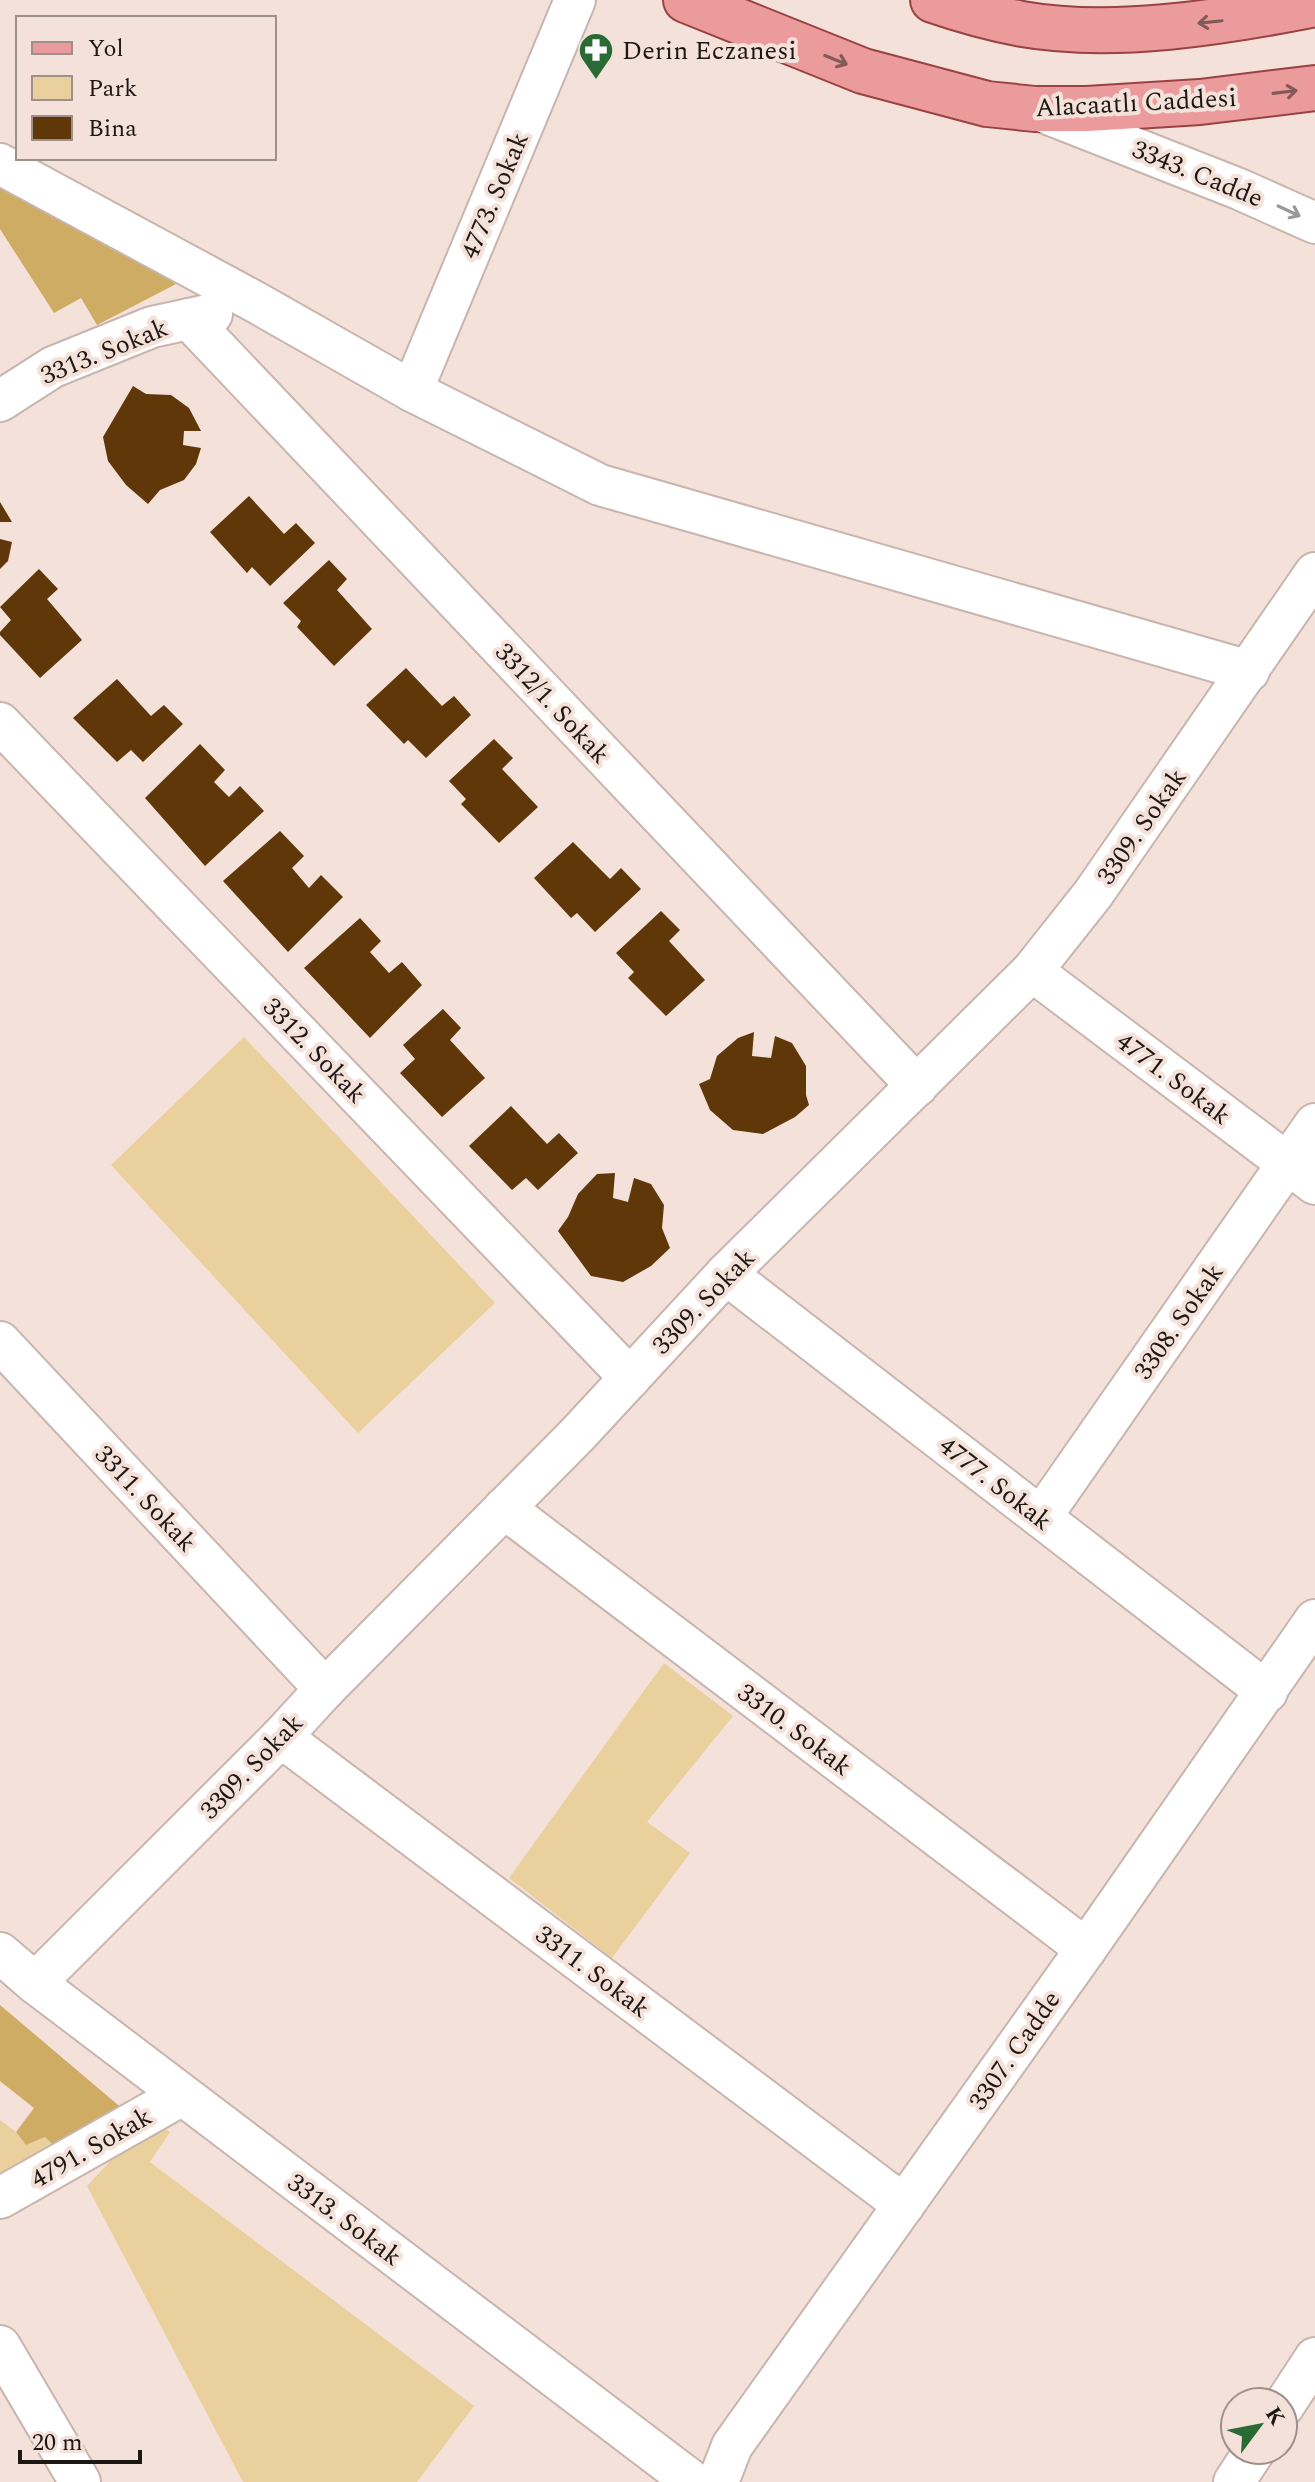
<svg xmlns="http://www.w3.org/2000/svg" width="1315" height="2482" viewBox="0 0 1315 2482" font-family="Spectral,serif">
<style>
.green{fill:#ead09c}
.forest{fill:#cfac63}
.building{fill:#5f3708}
.lines{fill:none;stroke-linecap:round;stroke-linejoin:round}
.minor-casing{stroke:#c8b5ae;stroke-width:44}
.major-casing{stroke:#9a4242;stroke-width:48}
.minor{stroke:#fff;stroke-width:40}
.major{stroke:#eb9b9c;stroke-width:44}
.oneway{stroke:#845a58}
.oneway2{stroke:#9a9796}
.labels{text-anchor:middle;stroke-width:8;stroke-linejoin:round;paint-order:stroke}
.poi-label{font-size:26px;fill:#1e1815;stroke:#f4e1d9;text-anchor:start}
.street-label{font-size:26px;fill:#1e1815;stroke:#f4e1d9}
</style>
<rect width="100%" height="100%" fill="#f4e1d9"/>
<g class="green">
<path d="M244,1037l251,266 -137,130 -247,-268z"/>
<path d="M664,1663l69,53 -86,106 43,31 -78,105 -103,-80z"/>
<path d="M0,2120l16,12 10,13 19,-8 10,10 -55,27z"/>
<path d="M156,2122l14,10 -20,30 324,244 -57,76h-174l-156,-296 45,-48z"/>
</g>
<g class="forest">
<path d="M0,180l176,104 -79,41 -16,-27 -27,15 -54,-84z"/>
<path d="M0,2005l124,105 -69,37 -10,-10 -19,8 -10,-13 18,-24 -34,-27z"/>
</g>
<g class="building">
<path d="M133,386l13,8 25,1 18,13 12,23h-17l-1,14 18,3 -5,16 -12,16 -24,10 -12,14 -22,-19 -18,-24 -5,-24z"/>
<path d="M249,496l35,38 12,-11 19,20 -45,43 -18,-19 -5,6 -37,-41z"/>
<path d="M0,502l12,20h-12z"/>
<path d="M0,539l12,3 -4,19 -8,8z"/>
<path d="M329,560l18,19 -10,11 35,39 -38,37 -37,-39 4,-6 -18,-18z"/>
<path d="M39,569l19,20 -11,10 35,41 -42,38 -40,-43v-3l11,-12 -11,-13z"/>
<path d="M406,668l36,38 12,-10 17,19 -45,43 -18,-18 -4,4 -38,-39z"/>
<path d="M117,679l34,37 13,-11 19,19 -40,38 -12,-12 -14,12 -44,-44z"/>
<path d="M494,739l19,19 -11,11 36,38 -39,36 -38,-39 5,-5 -17,-18z"/>
<path d="M200,744l25,26 -11,12 15,15 11,-11 24,25 -59,55 -60,-68z"/>
<path d="M280,831l24,25 -12,12 17,20 12,-13 22,22 -55,55 -65,-71z"/>
<path d="M573,842l37,37 11,-11 20,21 -46,43 -18,-19 -6,5 -37,-40z"/>
<path d="M661,911l19,19 -11,11 36,39 -39,36 -38,-38 6,-6 -18,-19z"/>
<path d="M360,918l21,23 -11,11 19,21 13,-11 20,23 -52,53 -66,-70z"/>
<path d="M443,1009l18,19 -11,12 35,38 -43,39 -42,-44 15,-14 -12,-14z"/>
<path d="M754,1032l-2,24 19,2 4,-22 17,7 14,23v29l3,10 -14,12 -32,17 -30,-4 -23,-20 -11,-26 11,-5 7,-23 21,-18z"/>
<path d="M511,1106l36,38 12,-11 19,20 -40,37 -12,-12 -14,12 -43,-44z"/>
<path d="M615,1173l-2,25 15,4 6,-24 17,6 13,21 -2,23 8,20 -19,18 -28,16 -32,-6 -33,-45 10,-14 10,-23 19,-20z"/>
</g>
<g class="lines">
<g class="minor-casing">
<g id="minor">
<path d="M1043,112l196,77 76,34"/>
<path d="M0,164l259,140 153,87 188,94 649,186"/>
<path d="M189,319l728,767"/>
<path d="M412,391l163,-391"/>
<path d="M0,401l53,-34 99,-40 60,-13"/>
<path d="M0,723l630,655"/>
<path d="M1032,971l283,213"/>
<path d="M726,1274l541,418"/>
<path d="M0,1342l325,347"/>
<path d="M504,1508l582,441"/>
<path d="M1041,1517l274,-393"/>
<path d="M281,1737l623,468"/>
<path d="M0,1953l35,30 658,499"/>
<path d="M35,1983l246,-246 44,-48 252,-254 149,-161 306,-303 61,-77 222,-321"/>
<path d="M0,2198l182,-103"/>
<path d="M0,2346l80,136"/>
<path d="M1283,2407l32,-49"/>
<path d="M718,2482l14,-36 354,-497 229,-329"/>
<path d="M1234,2482l21,-32"/>
</g>
</g>
<g class="major-casing">
<g id="major">
<path d="M686,0l177,71 124,33 48,5h52l113,-7 115,-14"/>
<path d="M933,0c29,10 58,18 89,24 91,16 203,-2 293,-20"/>
</g>
</g>
<use href="#minor" class="minor"/>
<use href="#major" class="major"/>
</g>
<defs><path id="oneway-shaft" d="M-6 0H5M1.5-3L5.5 0L1.5 3" fill="none" stroke-width="1.6" stroke-linecap="round" stroke-linejoin="round" transform="scale(2)"/></defs>
<g class="oneway">
<use href="#oneway-shaft" transform="translate(1210 22) rotate(174)"/>
<use href="#oneway-shaft" transform="translate(836 60) rotate(22)"/>
<use href="#oneway-shaft" transform="translate(1285 92) rotate(-7)"/>
</g>
<use class="oneway2" href="#oneway-shaft" transform="translate(1289 211) rotate(25)"/>
<defs>
<g id="pharmacy-pin" transform="scale(1.8)"><path d="M0 17L-7.5 6A9.5 9.5 0 1 1 7.5 6Z" fill="#2a6a34" stroke="#f4e1d9"/><path d="M-2-6h4v4h4v4h-4v4h-4v-4h-4v-4h4Z" fill="#fff"/></g>
</defs>
<g fill-rule="evenodd">
<use href="#pharmacy-pin" x="596" y="50"/>
</g>
<g class="labels">
<g class="poi-label">
<text x="622" y="59">Derin Eczanesi</text>
</g>
<g class="street-label">
<text transform="translate(1136 102) rotate(-3)" y="9">Alacaatlı Caddesi</text>
<text transform="translate(1198 173) rotate(22)" y="9">3343. Cadde</text>
<text transform="translate(494 195) rotate(-67)" y="9">4773. Sokak</text>
<text transform="translate(104 351) rotate(-22)" y="9">3313. Sokak</text>
<text transform="translate(553 703) rotate(47)" y="9">3312/1. Sokak</text>
<text transform="translate(1141 826) rotate(-55)" y="9">3309. Sokak</text>
<text transform="translate(315 1050) rotate(46)" y="9">3312. Sokak</text>
<text transform="translate(1174 1078) rotate(37)" y="9">4771. Sokak</text>
<text transform="translate(703 1301) rotate(-46)" y="9">3309. Sokak</text>
<text transform="translate(1178 1321) rotate(-55)" y="9">3308. Sokak</text>
<text transform="translate(996 1483) rotate(38)" y="9">4777. Sokak</text>
<text transform="translate(146 1498) rotate(47)" y="9">3311. Sokak</text>
<text transform="translate(795 1729) rotate(37)" y="9">3310. Sokak</text>
<text transform="translate(251 1766) rotate(-46)" y="9">3309. Sokak</text>
<text transform="translate(593 1971) rotate(37)" y="9">3311. Sokak</text>
<text transform="translate(1014 2050) rotate(-55)" y="9">3307. Cadde</text>
<text transform="translate(91 2147) rotate(-30)" y="9">4791. Sokak</text>
<text transform="translate(345 2219) rotate(37)" y="9">3313. Sokak</text>
</g>
</g>
<rect x="16" y="16" width="260" height="144" fill="#f4e1d9" stroke="#9e918b" stroke-width="2"/>
<rect x="32" y="42" width="40" height="12" fill="#eb9b9c" stroke="#9e918b" stroke-width="2"/>
<text x="88" y="56" font-size="24" fill="#1e1815">Yol</text>
<rect x="32" y="76" width="40" height="24" fill="#ead09c" stroke="#9e918b" stroke-width="2"/>
<text x="88" y="96" font-size="24" fill="#1e1815">Park</text>
<rect x="32" y="116" width="40" height="24" fill="#5f3708" stroke="#9e918b" stroke-width="2"/>
<text x="88" y="136" font-size="24" fill="#1e1815">Bina</text>
<g transform="translate(1259 2426) rotate(58)"><circle r="38" fill="#f4e1d9" stroke="#9e918b" stroke-width="2"/>
<path d="M0-6L14 30L0 20L-14 30Z" fill="#2a6a34"/>
<text y="-12" font-size="22" font-weight="bold" text-anchor="middle" fill="#1e1815">K</text>
</g>
<path d="M20 2450v12h120v-12" fill="none" stroke="#1e1815" stroke-width="4"/>
<text x="32" y="2450" font-size="24" fill="#1e1815" stroke="#f4e1d9" stroke-width="6" paint-order="stroke">20 m</text>
</svg>
